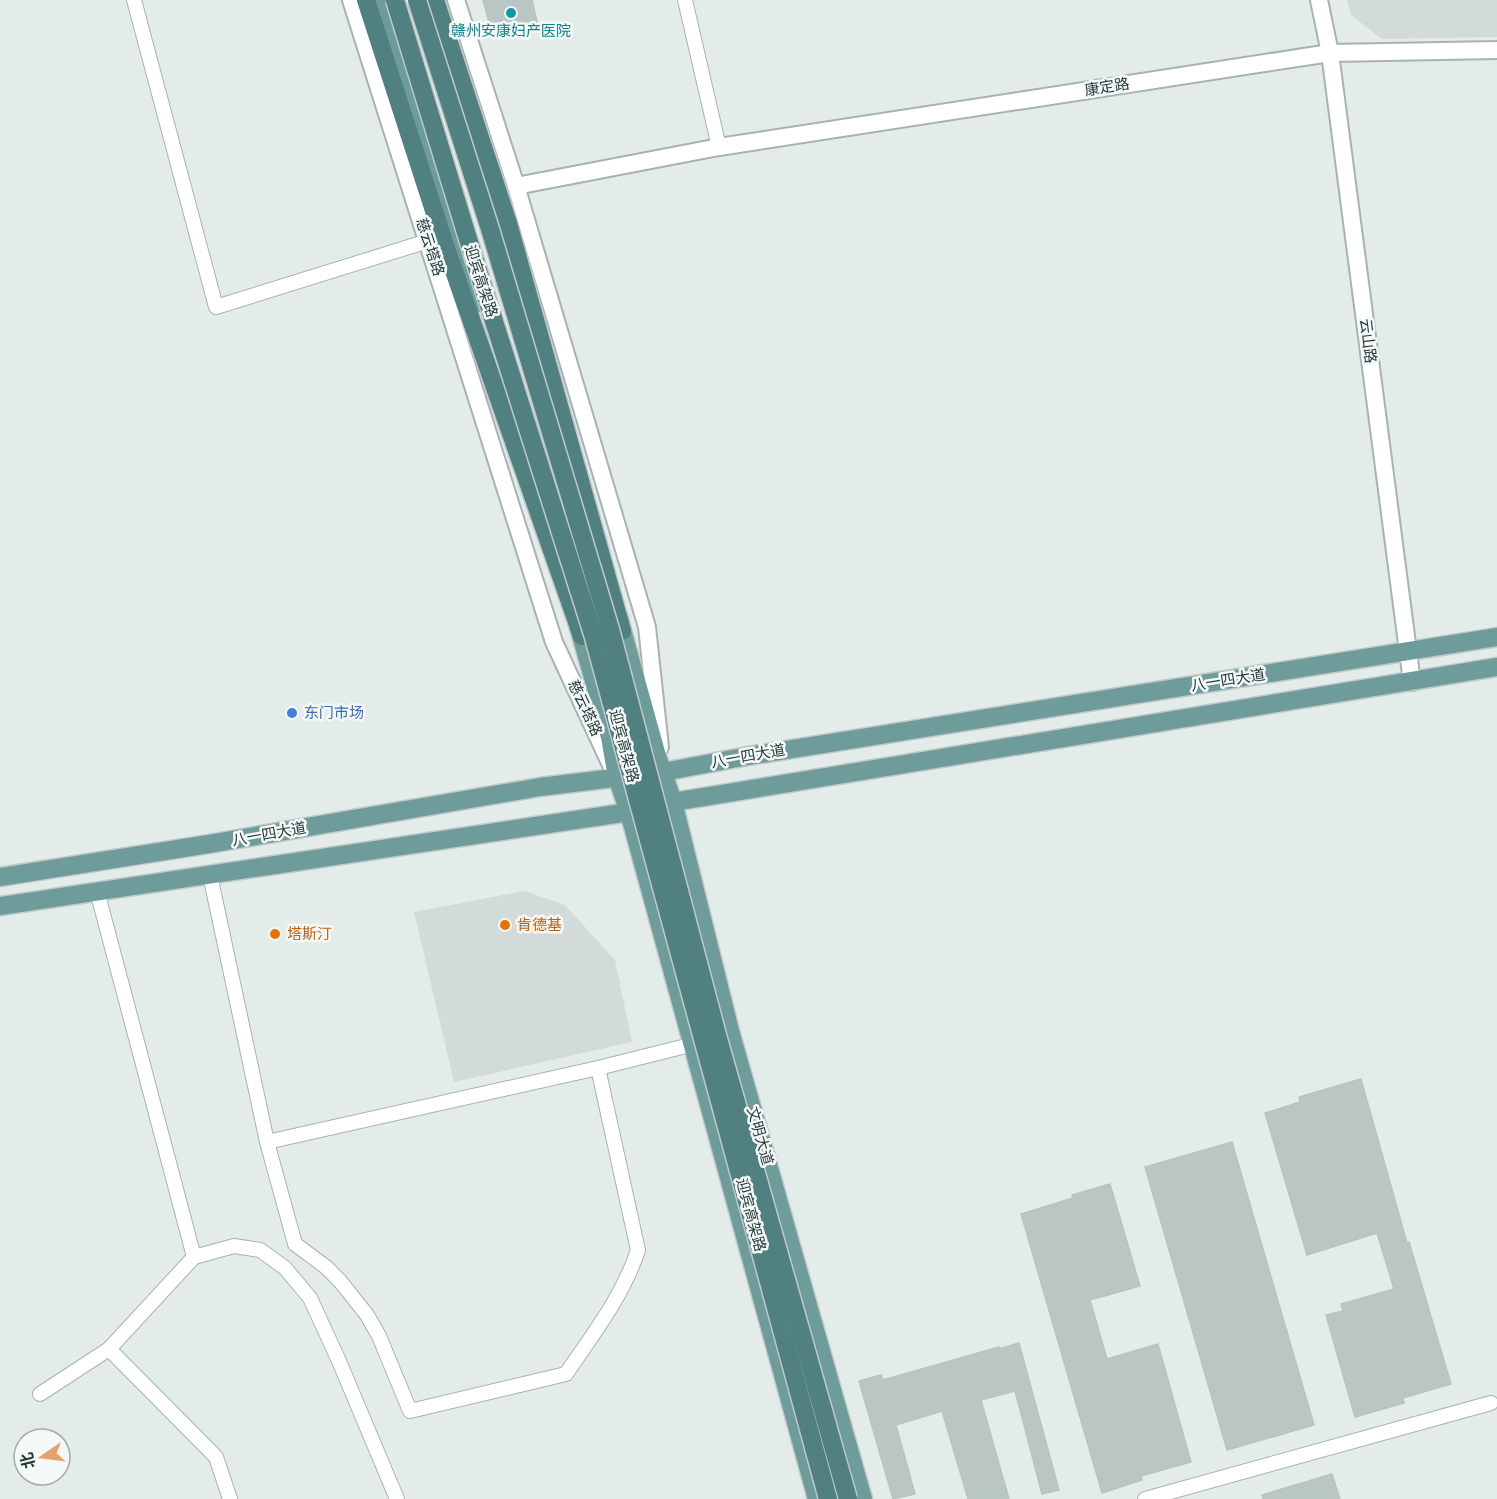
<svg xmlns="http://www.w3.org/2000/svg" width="1497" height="1499" viewBox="0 0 1497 1499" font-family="Inter,'Noto Sans SC',sans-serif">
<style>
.built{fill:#d2dbd9}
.building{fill:#b9c6c3;stroke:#b7c5c2;stroke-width:1.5}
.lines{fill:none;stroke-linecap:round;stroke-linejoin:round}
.minor-casing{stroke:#a7b3b2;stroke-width:16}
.tertiary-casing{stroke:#a7b3b2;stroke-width:20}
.primary-casing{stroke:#c2c8c8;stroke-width:21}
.trunk-casing{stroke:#c2c8c8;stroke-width:21}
.minor{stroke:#fff;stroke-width:14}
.tertiary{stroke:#fff;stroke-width:16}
.primary{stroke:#6d9c9b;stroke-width:18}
.trunk{stroke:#508080;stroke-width:18}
.trunk-bridge-casing{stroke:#c2c8c8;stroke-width:21;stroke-linecap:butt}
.trunk-bridge{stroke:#508080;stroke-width:18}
.culture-dot{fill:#0f9aa8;stroke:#f4f8f7;stroke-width:2}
.shop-dot{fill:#3f7fe0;stroke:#f4f8f7;stroke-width:2}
.food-dot{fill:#e8710a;stroke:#f4f8f7;stroke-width:2}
.labels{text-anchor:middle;stroke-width:5;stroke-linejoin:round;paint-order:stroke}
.culture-label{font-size:15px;fill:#0d838f;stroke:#f4f8f7}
.street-label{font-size:15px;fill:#253b3a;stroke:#f4f8f7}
.shop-label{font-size:15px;fill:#366cbe;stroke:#f4f8f7;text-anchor:start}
.food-label{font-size:15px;fill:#c56008;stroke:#f4f8f7;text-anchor:start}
</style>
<rect width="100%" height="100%" fill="#e4ecea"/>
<g class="built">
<path d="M1347,0h150v37l-115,2 -31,-24z"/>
<path d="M525,891l40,14 50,55 17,82 -178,40 -40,-170z"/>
</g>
<g class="building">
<path d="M483,0h49l6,26 -45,11z"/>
<path d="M1361,1079l46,164 2,-1 42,142 -48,14 1,5 -49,14 -29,-102 17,-4 -2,-7 53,-15 -17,-56 -70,22 -42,-142 35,-11 -1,-5z"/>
<path d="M1232,1142l82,283 -87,25 -82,-283z"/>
<path d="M1110,1184l30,102 -50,14 17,59 51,-15 33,118 -50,14 1,4 -40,13 -81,-279 52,-16 -1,-3z"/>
<path d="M1019,1343l40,147 -17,4 -27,-103 -34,9 28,99h-41l-26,-88 -46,14 19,69 -22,5 -34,-118 22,-6 2,5 116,-33v2z"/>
<path d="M1332,1474l8,25h-77l-1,-4z"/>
</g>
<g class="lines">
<g class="minor-casing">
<g id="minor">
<path d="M134,0l82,307 212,-66"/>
<path d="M685,0l34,147"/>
<path d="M210,875l57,267 28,102 31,23 14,14 27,34 12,21 31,75 156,-37c27,-40 57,-78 72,-124l-40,-182"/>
<path d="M97,891l97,366"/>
<path d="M267,1142l331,-74 96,-24"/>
<path d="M109,1349l107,108 14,42"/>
<path d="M40,1394l69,-45 85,-92 40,-11 26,4 25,18 25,30 29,63 58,138"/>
<path d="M1145,1499l346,-96"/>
</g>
</g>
<g class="tertiary-casing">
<g id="tertiary">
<path d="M351,0l203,642 57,123"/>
<path d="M456,0l60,186 131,441 13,120"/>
<path d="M1319,0l11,53 82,629"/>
<path d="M516,186l203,-39 611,-94 167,-3"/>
</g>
</g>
<g class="primary-casing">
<g id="primary">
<path d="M376,0l99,304"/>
<path d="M466,123l27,86"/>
<path d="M618,616l39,140 16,46 57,229 133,468"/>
<path d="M577,621l33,116 7,40 12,35 188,687"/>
<path d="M0,877l209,-33 331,-57 123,-15 85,-16 749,-119"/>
<path d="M0,906l629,-94 44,-10 824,-135"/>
</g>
</g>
<g class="trunk-casing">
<g id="trunk">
<path d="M366,0l80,248 136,388"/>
<path d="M435,0l73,223 114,408"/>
</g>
</g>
<use href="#minor" class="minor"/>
<use href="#tertiary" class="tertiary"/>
<use href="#primary" class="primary"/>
<use href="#trunk" class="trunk"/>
<g class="trunk-bridge-casing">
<g id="trunk-bridge">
<path d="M395,0l73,239 125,395 235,865"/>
<path d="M417,0l73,229 120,400 107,406 131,464"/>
</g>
</g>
<use href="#trunk-bridge" class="trunk-bridge"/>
</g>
<circle class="culture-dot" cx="511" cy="13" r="6"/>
<circle class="shop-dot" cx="292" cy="713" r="6"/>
<g class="food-dot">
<circle cx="505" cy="925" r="6"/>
<circle cx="275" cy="934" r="6"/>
</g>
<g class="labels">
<g class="culture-label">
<text x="511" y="36">赣州安康妇产医院</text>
</g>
<g class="street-label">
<text transform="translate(1107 87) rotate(-9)" y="5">康定路</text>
<text transform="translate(430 247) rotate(72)" y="5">慈云塔路</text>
<text transform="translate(481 281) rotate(72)" y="5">迎宾高架路</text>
<text transform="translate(1368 341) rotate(83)" y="5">云山路</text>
<text transform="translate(1228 680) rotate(-9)" y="5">八一四大道</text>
<text transform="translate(585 708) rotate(65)" y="5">慈云塔路</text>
<text transform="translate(624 746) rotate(75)" y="5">迎宾高架路</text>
<text transform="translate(748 756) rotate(-10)" y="5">八一四大道</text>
<text transform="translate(269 834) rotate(-10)" y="5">八一四大道</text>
<text transform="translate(760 1136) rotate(74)" y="5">文明大道</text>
<text transform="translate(751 1215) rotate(75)" y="5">迎宾高架路</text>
</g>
<g class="shop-label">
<text x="304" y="718">东门市场</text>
</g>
<g class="food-label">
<text x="517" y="930">肯德基</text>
<text x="287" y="939">塔斯汀</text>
</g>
</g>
<g transform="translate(42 1457) rotate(256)"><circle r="28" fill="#f4f8f7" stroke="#a1acab" stroke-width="1.5"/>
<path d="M0-4.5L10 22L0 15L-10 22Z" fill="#e3a26a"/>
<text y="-9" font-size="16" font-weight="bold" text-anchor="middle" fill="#253b3a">北</text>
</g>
</svg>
